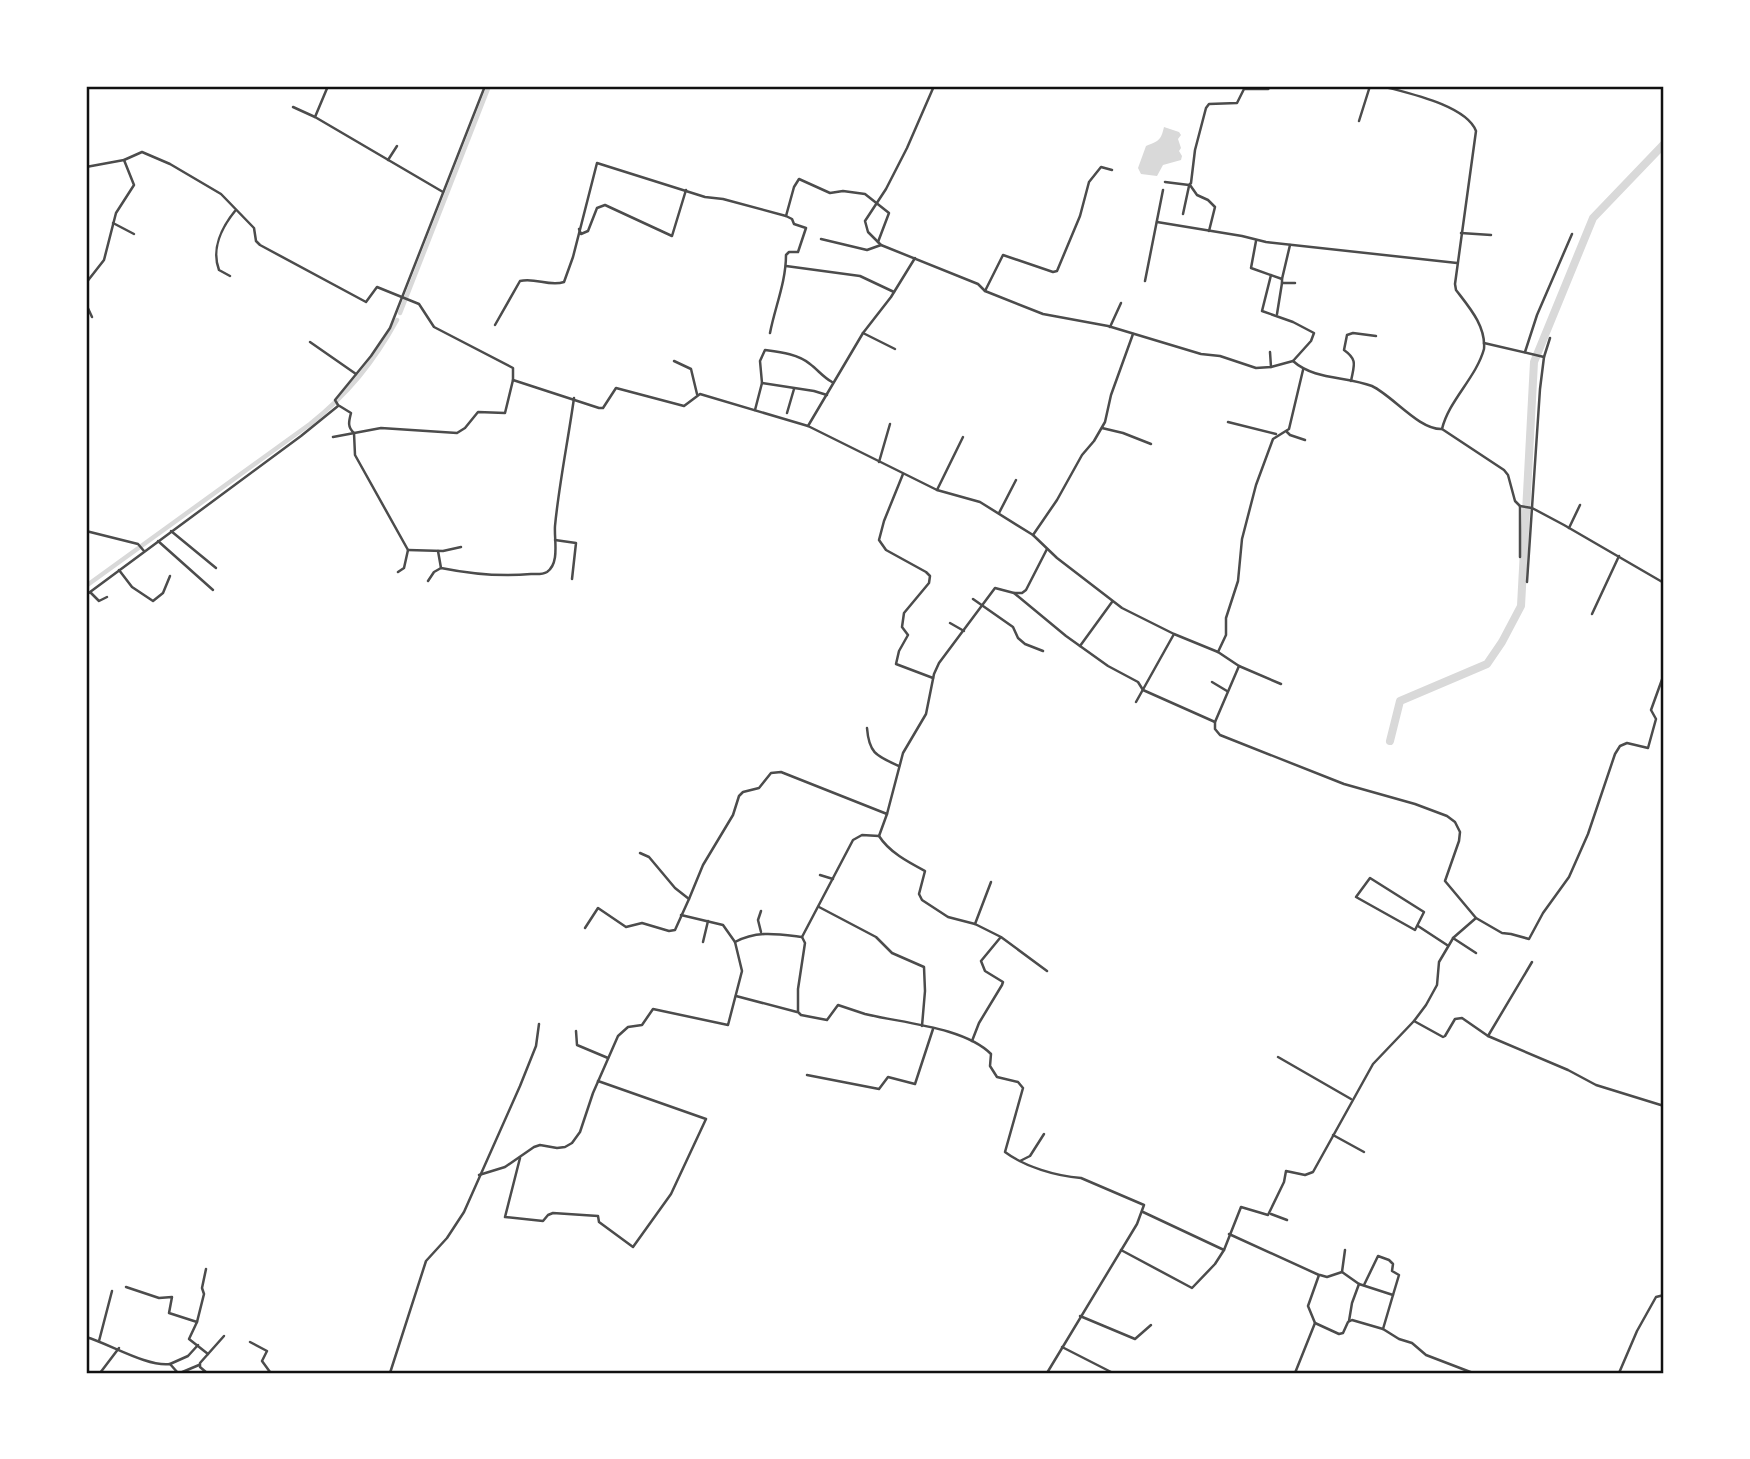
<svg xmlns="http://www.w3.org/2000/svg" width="1750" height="1459" viewBox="0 0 1750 1459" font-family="Mulish,sans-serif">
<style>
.water{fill:#d9d9d9}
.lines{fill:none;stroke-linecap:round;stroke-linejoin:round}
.canal{stroke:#d9d9d9;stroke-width:4.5}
.river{stroke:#d9d9d9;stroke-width:8}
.minor{stroke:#4c4c4c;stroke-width:2.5}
.neatline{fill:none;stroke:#111;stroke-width:2.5}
</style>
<rect width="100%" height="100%" fill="#fff"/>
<path class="water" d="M1164,127l15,5 2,3 -3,4 3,9 -2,3 3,5 -1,4 -18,5 -6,11 -16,-2 -3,-6 8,-22c13,-5 15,-6 18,-19z"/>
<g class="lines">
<g class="canal">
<path d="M400,313l89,-227"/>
<path d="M86,586l224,-162c38,-30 64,-62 87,-104"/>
</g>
<path class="river" d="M1390,741l10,-40 87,-37 15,-22 19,-36 13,-244 59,-144 71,-74"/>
<g class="minor">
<path d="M934,86l-27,62 -21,41 -21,32 3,11 13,13 97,39 7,7 58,23 65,12 93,28 19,2 36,12 15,-1 22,-6c21,19 53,15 79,25 21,10 47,44 70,43"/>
<path d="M1382,86c25,7 84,19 94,45l-21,153 1,6c13,17 30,36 28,59 -8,29 -35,51 -42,80l62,41 4,5 7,26 5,5 12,2 32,17 100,58"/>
<path d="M293,107l22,10 128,75"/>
<path d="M315,117l13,-31"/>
<path d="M1359,121l11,-35"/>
<path d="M388,160l9,-14"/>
<path d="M86,167l38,-7 18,-8 28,12 51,30 33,34 2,13 4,4 106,57 11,-15 42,17 15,23 79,41v12l-8,33 -27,-1 -13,16 -8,5 -76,-5 -48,9"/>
<path d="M1165,182l24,3 2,-2 4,-33 11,-42 3,-4 28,-1 7,-14h24l3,-3"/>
<path d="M1190,185l7,10 11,5 7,7 -6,24"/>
<path d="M1183,214l6,-28"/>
<path d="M786,216l8,-29 5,-8 31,14 13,-2 22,3 24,19 -11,29"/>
<path d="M1157,222l85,14 24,6 191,21"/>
<path d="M113,223l21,11"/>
<path d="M579,229l2,5 7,-3 9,-23 8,-3 67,31 14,-46"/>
<path d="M1461,233l30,2"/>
<path d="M821,239l46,11 14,-5"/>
<path d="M1256,241l-5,27 31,11v4h13"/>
<path d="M786,266l74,10 34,16"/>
<path d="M1271,275l-9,36 31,11 21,11 -3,8 -18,20"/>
<path d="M230,276l-11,-6c-8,-21 3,-43 16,-59"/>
<path d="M1282,279l8,-34"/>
<path d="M1145,281l18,-91"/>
<path d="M86,283l18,-23 12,-47 18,-28 -10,-25"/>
<path d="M985,291l18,-36 50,17 4,-1 23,-55 9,-34 12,-15 11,3"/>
<path d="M86,304l6,13"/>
<path d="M1277,314l5,-31"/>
<path d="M495,325l25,-44c15,-4 29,6 44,1l9,-25 24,-94 108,34 18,2 63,17 6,3 2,5 12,4 -8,24h-9l-3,3c0,27 -11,52 -16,78"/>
<path d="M1110,327l11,-24"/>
<path d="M863,333l32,16"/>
<path d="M310,342l46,32"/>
<path d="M1484,343l60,14"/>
<path d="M1270,352l1,15"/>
<path d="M1525,352l12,-37 35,-81"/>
<path d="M674,361l17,8 6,25"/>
<path d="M513,380l86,28h4l13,-20 68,18 16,-12 108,32 129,64 43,12 53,33 24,23 65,50 52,26 44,18 21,14 -24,56v7l5,6 124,49 71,20 32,12 8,6 5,10 -1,9 -14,40 31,37 26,15 9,1 18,5 14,-26 26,-36 19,-43 27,-80 5,-8 7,-3 21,5 8,-29 -5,-9 13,-36"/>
<path d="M1351,381c3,-16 7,-21 -7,-31l3,-15 6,-2 23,3"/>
<path d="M762,383l52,8 13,4"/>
<path d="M755,410l7,-27 -2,-22 5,-11c15,2 33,4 45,14 8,6 13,13 22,18"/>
<path d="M787,413l7,-24"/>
<path d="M1228,422l48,12"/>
<path d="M808,426l55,-93 28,-36 24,-39"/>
<path d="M1102,428l21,5 28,11"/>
<path d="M1287,432l3,3 15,5"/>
<path d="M879,462l11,-38"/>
<path d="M903,474l-19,47 -5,19 7,10 40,22 4,4 -1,7 -25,30 -2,14 6,8 -9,16 -3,13 37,14"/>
<path d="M937,490l26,-53"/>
<path d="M999,513l17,-33"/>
<path d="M1569,528l11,-23"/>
<path d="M86,531l52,13 6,7"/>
<path d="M171,531l45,37"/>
<path d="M1033,535l24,-35 25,-45 12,-14 11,-19 6,-27 22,-61"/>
<path d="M555,540l21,3 -4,36"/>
<path d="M158,541l55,49"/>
<path d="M408,550l35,1 18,-4"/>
<path d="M438,551l3,17"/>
<path d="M1520,557v-51"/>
<path d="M119,570l13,17 21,14 10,-8 7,-17"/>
<path d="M398,572l6,-4 4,-18 -53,-95 -1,-22c-7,-6 -5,-12 -3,-20l-13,-8 -3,-5 36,-44 19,-28 95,-242"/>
<path d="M428,581l6,-9 7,-4c30,6 59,9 90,6 5,0 11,1 16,-2 13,-9 7,-32 8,-46 4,-42 13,-85 19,-128"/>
<path d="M1527,582l13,-193 4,-32 6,-19"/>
<path d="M91,593l8,8 8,-4"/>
<path d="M1014,593h8l4,-3 21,-41"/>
<path d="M86,595l215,-159 37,-30"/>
<path d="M973,599l40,28 5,11 7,6 18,7"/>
<path d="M1592,614l27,-58"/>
<path d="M950,623l14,8"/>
<path d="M1080,646l32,-44"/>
<path d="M1218,652l8,-17v-17l12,-37 4,-42 14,-54 17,-46 16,-10 14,-59"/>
<path d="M1239,666l42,18"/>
<path d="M1212,682l15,9"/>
<path d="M1136,702l38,-68"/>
<path d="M867,728c2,26 10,28 32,38"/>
<path d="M879,836l8,-22 16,-61 23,-39 8,-40 5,-11 56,-75 19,5 52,43 42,30 30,16 5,8 72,32"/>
<path d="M820,875l13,4"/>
<path d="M1370,878l54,34 -9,18 -59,-33z"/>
<path d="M689,899l14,-34 30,-50 6,-19 4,-4 16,-4 12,-15 10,-1 106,42"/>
<path d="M819,907l57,30 16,16 32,14 1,24 -3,35"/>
<path d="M681,915l42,10 12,17c22,-12 43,-8 67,-5l51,-97 9,-5 17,1c10,16 29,26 46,35l-6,23 3,6 26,17 27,7 26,13 46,34"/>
<path d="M975,924l16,-42"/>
<path d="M1418,926l29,19"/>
<path d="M585,928l13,-20 28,19 16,-4 27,8 6,-1 14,-31 -14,-11 -26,-31 -9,-4"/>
<path d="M761,932l-3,-12 3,-9"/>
<path d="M802,937l3,6 -7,46v23l3,3 26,5 11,-15c9,3 18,6 27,9 37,9 99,13 126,40l-1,12 7,11 21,5 5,6 -18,64c20,15 51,24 76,26l63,27 -7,19 -90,149"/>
<path d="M1453,938l23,-20"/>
<path d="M703,942l5,-21"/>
<path d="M1532,962l-44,74 80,34 28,15 68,21"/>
<path d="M736,996l61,16"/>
<path d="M1414,1021l29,16 2,-1 10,-17 7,-1 26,18"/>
<path d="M576,1031l1,14 31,13"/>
<path d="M972,1041l7,-18 23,-38 1,-3 -18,-11 -4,-10 19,-23"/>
<path d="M1278,1057l73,42"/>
<path d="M807,1075l72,14 9,-12 27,7 18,-55"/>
<path d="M1333,1135l31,17"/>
<path d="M520,1158l-15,59 38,4 5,-6 5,-2 45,3 1,6 34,25 38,-53 35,-75 -108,-38"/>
<path d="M1020,1161l10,-5 14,-22"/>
<path d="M479,1175l26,-8 29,-20 6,-2 17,3 8,-1 7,-4 8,-11 13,-39 25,-57 10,-9 14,-2 11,-16 75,16 14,-54 -7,-29"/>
<path d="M1143,1212l81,38 17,-43 27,8 16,-33 2,-11 19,4 8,-3 60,-108 41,-43 12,-16 11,-20 2,-23 13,-22 1,-2 23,15"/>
<path d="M1271,1214l16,6"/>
<path d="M1229,1234l90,41 -11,31 7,17 24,11 4,-1 5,-11 4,-2 31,9 16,10 13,4 14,12 47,18"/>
<path d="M1121,1250l71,38 23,-24 9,-14"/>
<path d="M1342,1272l3,-22"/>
<path d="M1320,1275l7,2 15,-5 17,12 34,11 -10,34"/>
<path d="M1364,1285l14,-29 11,4 4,4 -1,7 7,4 -6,20"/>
<path d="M126,1287l33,11 13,-1 -3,16 28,9 -8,17 19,15"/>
<path d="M1080,1316l55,23 16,-14"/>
<path d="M1349,1321l3,-18 7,-19"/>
<path d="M197,1322l7,-28 -2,-6 4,-19"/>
<path d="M86,1337c24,7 61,30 84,27l8,9"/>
<path d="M99,1341l13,-50"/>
<path d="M250,1342l17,9 -5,10 8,11"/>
<path d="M1062,1347l51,26"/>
<path d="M170,1364l18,-8 10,-11"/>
<path d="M100,1373l19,-25"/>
<path d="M180,1373l19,-8"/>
<path d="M207,1373l-7,-6v-4l24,-27"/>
<path d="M390,1373l36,-112 21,-23 17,-26 56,-126 16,-40 3,-22"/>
<path d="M1295,1373l20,-50"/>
<path d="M1619,1373l18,-42 19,-34 8,-2"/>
</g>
</g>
<rect width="1750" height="1459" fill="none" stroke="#ffffff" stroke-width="175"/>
<rect x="88" y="88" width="1574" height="1284" class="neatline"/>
</svg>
